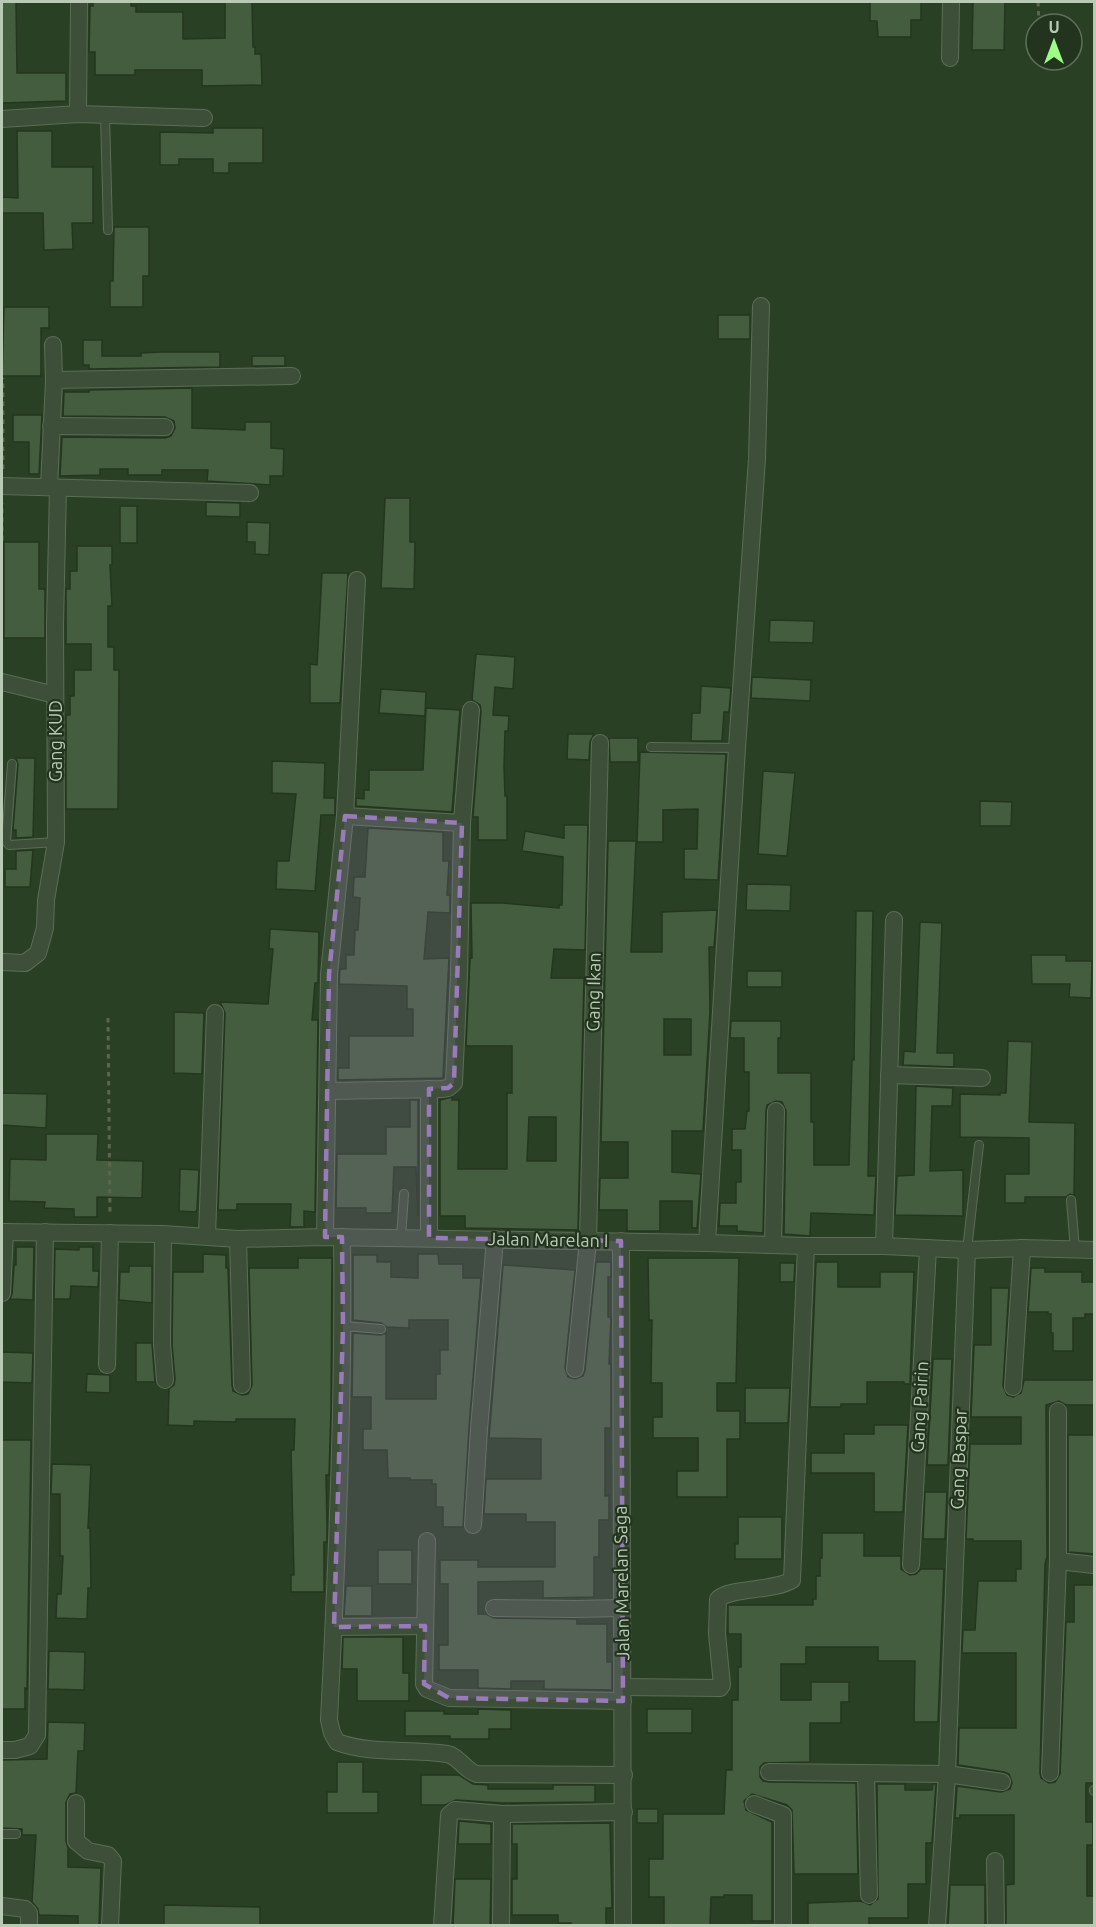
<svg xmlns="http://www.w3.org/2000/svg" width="1096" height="1927" viewBox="0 0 1096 1927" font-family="Ubuntu,sans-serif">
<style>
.building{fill:#445d3e;stroke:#24361f;stroke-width:1.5;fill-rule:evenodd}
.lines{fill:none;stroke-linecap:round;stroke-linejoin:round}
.service-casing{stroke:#5b6d56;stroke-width:10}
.minor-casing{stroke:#5b6d56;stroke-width:18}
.path{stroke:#5d664d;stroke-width:3;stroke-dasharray:4.5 4.5;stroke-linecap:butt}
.service{stroke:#3d4f38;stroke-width:8}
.minor{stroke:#3d4f38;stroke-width:16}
.marked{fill:#9a7bba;fill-opacity:0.2;stroke:#9a7bba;stroke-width:4.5;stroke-dasharray:12 8;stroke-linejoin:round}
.labels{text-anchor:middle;stroke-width:4.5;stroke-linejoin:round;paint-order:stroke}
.street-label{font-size:18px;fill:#b8cab4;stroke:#22341d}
</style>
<rect width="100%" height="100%" fill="#2a4024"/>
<g class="building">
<path d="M2,2h14l1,71h49v28l-64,2z"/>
<path d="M93,2h38v4h5v6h47v27l42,-1v-36h27l1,45h2v7h6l1,31 -60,1v-16h-67v5h-40v-23h-6l1,-46h3z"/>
<path d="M870,2h51v18h-10v17h-33l-1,-16h-7z"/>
<path d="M973,2h32l-1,48h-32z"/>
<path d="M213,128h50v35h-34v10h-16v-14h-34v6h-19v-33l53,1z"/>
<path d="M17,131h35v36h41v56h-21l1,26 -29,1 -1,-37h-41v-16l16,1z"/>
<path d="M114,227h35v49h-6v31h-33v-26h3z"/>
<path d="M4,307h45v21h-8v48h-39z"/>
<rect x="718" y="315" width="32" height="24"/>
<path d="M83,340h19v16h39v-3l21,-1h58v15l-131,2v-4h-6z"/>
<rect x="252" y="356" width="33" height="10"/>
<path d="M192,388v40l53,2v-8h26v26l13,1 -1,27h-13v9l-63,-4 1,-11h-46v5h-34v-6h-28v6l-40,1 2,-39 103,1 6,-2 4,-8 -1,-7 -9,-4 -102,-1 1,-24h25v-2z"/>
<path d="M13,415h29l-3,59h-10v-32h-16z"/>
<path d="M385,498h25v44h5l-1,47 -33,-1z"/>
<path d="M206,502l34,1v14l-34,-1z"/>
<rect x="120" y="506" width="17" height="37"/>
<path d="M247,522l23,1 -1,32 -14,-1v-12h-8z"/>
<path d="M4,542h35v47h6v49h-41z"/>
<path d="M77,546h35v19h-2l2,41h-4v41h6v23h5l-1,139h-52v-94h4v-19h4v-26h17v-26h-25v-55h4v-18h7z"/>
<path d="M322,573h26l-8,130h-30v-39l7,1z"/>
<path d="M770,620l44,1 -1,22 -44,-1z"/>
<path d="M476,654l39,3 -2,32 -18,-2 -2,28 16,1 -1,15h-3l-1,35 1,30h2v44h-29v-23h-5l8,-106 -1,-6 -8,-5z"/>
<path d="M752,677l59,3 -1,21 -59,-3z"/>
<path d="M701,686l30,2 -2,24h-5l-2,29h-31l1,-28h8z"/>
<path d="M381,689l45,3 -1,24 -46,-3z"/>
<path d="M426,708l34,2 -8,102 -96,-6v-8l8,1v-9h5v-20h54z"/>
<path d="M568,734h26l-4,8 -1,18 -22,-1z"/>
<path d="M609,738h29v24h-28z"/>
<path d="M640,752l86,2 -8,126 -34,-1v-30h13l1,-40 -35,1v32h-26z"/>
<path d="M16,758h19l-2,79 -17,1v-8h-3l5,-66z"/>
<path d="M272,761l53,2 -1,35h11v17h-14l-6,76 -39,-2 1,-28h12l7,-67 -24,-1z"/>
<path d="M763,771l32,2 -8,83 -29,-2z"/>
<path d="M980,801l32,1 -1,24h-31z"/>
<path d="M564,825h24l-3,125 -31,-1 -3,29h33l-6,252 -113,-2v-12h-25v-116l12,-3v3h7l-1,69h49v-76h5v-47h-46l4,-88h2l-1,-55h32l56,5v-3h3l1,-48 -41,-6 3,-20 39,7zM529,1117h27v44h-29z"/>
<path d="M368,828l75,4v29h6l-2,34h3v18l-22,-1 -4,47 25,-1 -6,120 -105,2v-12h11v-32h64v-27h-6v-23l-68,-2 1,-15h6v-14h8l1,-25h3l2,-32 -7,-1 1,-20h11z"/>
<path d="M608,841h28l-5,111h31v-40l55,-2 -3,37h-5l1,65 -7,119h-31v41l29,2 -4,54h-5v-27h-32v30h-33v-21h-28l1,-32h28v-36h-27zM664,1019h27v36h-27z"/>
<path d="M33,850l-3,37h-25v-18h11v-18z"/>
<path d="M747,884l44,1 -1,26 -44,-1z"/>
<path d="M856,911h17l-5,265h8l-2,39 -63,-2 -1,23 -26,-2 2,-123 -4,-9 -6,-1 -9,4 -1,6 -3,122 -26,-2v-5h-18l1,-23h16v-21h5v-32h-9v-21h13l2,-18h2v-39h-5v-34h-14l1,-17h50v17h-3v35h33v49h3v43h35l3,-105h2z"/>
<path d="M920,922l22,1 -5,130h17v14l-51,-2 1,-14 11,1z"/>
<path d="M270,929l49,3 -1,51h-3l-3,37h6l-3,192 -11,-1v16h-14l1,-23h-54v6h-19l7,-197 -5,-11 48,2 5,-55h-4z"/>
<path d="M1031,955h35v6h26l-1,37 -22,-1 1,-13h-38z"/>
<rect x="747" y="971" width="35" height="16"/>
<path d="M174,1012l30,1 -2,61 -28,-1z"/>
<path d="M1008,1041l24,1 -3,80 46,1 -1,72 -4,-1 -4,3h-41v6h-20v-29h24v-36l-69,-1v-43l40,1v-2h6z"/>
<path d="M916,1086l37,2 -1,18h-20l-2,65 33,-1v46l-68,-1 2,-39 17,-1z"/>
<path d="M2,1093l45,1 -1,34 -44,-3z"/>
<path d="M410,1100h8v116l-2,-49h-22l-2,46h-26v-5h-30l1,-54h49v-27h24z"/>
<path d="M46,1134h52l-1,26 46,1 -1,37 -45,-1v20h-23v-8l-30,-1 1,-6 -36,-1 1,-42 36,1z"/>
<path d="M180,1169l19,1 -2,40 -2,2 -16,-1z"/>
<path d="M16,1247h18l-1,53 -23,-1 2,-5 2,-29h2z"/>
<path d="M79,1247h14v24h6l-1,16 -27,-1 -1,13h-16l1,-50 24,1z"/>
<path d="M203,1254l23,1v13h2l4,117 1,6 9,4 6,-1 4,-9 -3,-117h49v-10h34l-1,152 -2,65h-3l1,50v17h-3v50h-33v-17h3l-3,-125h3l1,-31h-59v3l-42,-1v5l-26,-1 1,-36 5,-4 1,-6 -3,-35 1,-72h30z"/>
<path d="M418,1254h20l1,10h24v14h18l-12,150 -6,99h-20v-20h-7v-23h-4v-4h-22v-2h-22l-1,-28h-24v-21h8v-32h-19l1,-64 28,2 5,-2v66h50v-25h4v-24h8v-30h-39v8l-22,-1 -6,-4 -28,-3v-65h24v7h14v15l27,1z"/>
<path d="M648,1258h91l-3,125h-19v28h23v28h-13v58h-50v-26h21v-33h-45v-21h9v-34h-11l1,-63h-3z"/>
<path d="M596,1262h15v15h-3v40h3l-2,47h2v64h-6v68h4v24h-10v37h-5v40l-51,1v-17l-65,1v32h8l8,4 83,1v5h30v38h5v28l-68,-1v-8h-33v8l-33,-1v-18h-39v-25h9v-61h-8v-24h38v7h77v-45h-29v-8h-42l2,-35h55v-40l-52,-1 14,-173 72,5 -10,98 3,9 7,2 8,-3 2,-6z"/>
<path d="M816,1262h22v25h42v-15h34l-4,112h-6v-2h-37v22h-26v3h-31z"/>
<path d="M780,1263h15l-1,19h-14z"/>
<path d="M129,1266h23v37l-33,-3 1,-28h9z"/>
<path d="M1031,1268h14v4h37v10h13v32h-10v4h-12v33h-20v-18h-2v-19h-3v-2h-20z"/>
<path d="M991,1288h18l-6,98 4,9 6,2 8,-4 3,-13h71v25h-29l-7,-4 -13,4 1,152 -2,7 -5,209 1,5 8,5 6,-1 5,-8 6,-152h8v-37h21v198h-9v39h7v23h-6v51h8v30h-89v-41l8,-1v-69h-54v3h-5l2,-32 44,6 9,-3 2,-6 -3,-9 -5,-2 -46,-7 1,-37h57v-75h-54l1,-23h12l3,-49h38v-12h5v-28h-48v-2h-7l4,-95h51v-27h-50l3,-72h17z"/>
<path d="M136,1343h16l3,39h-19z"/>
<path d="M2,1352l31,1 -1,30 -30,-1z"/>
<path d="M933,1359h19l-4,106h-21z"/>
<path d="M87,1374l23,1v18l-24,-1z"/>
<path d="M745,1388h45l-2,35h-43z"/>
<path d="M874,1425h34l-5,87h-29v-39h-63v-20h33v-19h30z"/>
<path d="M1068,1435h27v119l-27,-2z"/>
<path d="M2,1440h29l-4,249 -2,-1v21h-23z"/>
<path d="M52,1464l39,1 -3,63h2l1,60h-3l-1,31 -31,-1 1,-24h4l2,-38h-3v-62h-9z"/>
<path d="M925,1492h22l-2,47h-22z"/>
<path d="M738,1517h44v42h-47v-15h3z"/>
<path d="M822,1533h42v23h37v13l9,6 6,-1 5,-5h23l-6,153h-24l1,-61h-37v-14h-72v17h-25v36h30v-18h38v20h-8v21h-31v39l-46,1 -4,4v10l3,4 6,1 87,1 2,91h-64l-2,-64 -5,-5 -35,-11 -8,7 2,9 26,12v99h-20v-26h-28v2h-13l-1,29h-46v-29h-15v-38h14v-45h61l2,-44h6v-70h6v-33h3v-33h-13v-29h85v-6h3v-23h4v-18h2z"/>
<rect x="378" y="1550" width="34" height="34"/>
<path d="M346,1586h26v30h-28z"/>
<path d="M343,1637h60v36h6v28h-52v-32h-15z"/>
<path d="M49,1651l36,1 -1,38 -36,-1z"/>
<path d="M478,1709l33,1v19h-22v10h-39v-3h-45v-25h39v3h34z"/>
<rect x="647" y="1709" width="45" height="24"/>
<path d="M48,1722l37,1 -1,28h-6l-2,42 -6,1 -4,8v39l2,7v19l33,1 -2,58h-21v-10l-39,-1 -1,-6 -6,-7 4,-67h-14v-6l-20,-1v-68l45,-1z"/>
<path d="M337,1762h26v30h15v21h-51v-21h10z"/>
<path d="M421,1775h38l14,9 15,1v4h65v-4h42v17l-93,1 -46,-3 -11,5h-24z"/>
<path d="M877,1784h28v6h27l1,-6h3l-4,59h-6v41h-18v34h-39v8h-61v-23l53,-2 9,4 8,-6z"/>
<rect x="637" y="1809" width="21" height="14"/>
<path d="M459,1821l32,3v20h-33z"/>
<path d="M610,1823l2,85h-6v18h-35v-3h-13v-8h-46v-36h5v-35h-5v-20z"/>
<path d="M455,1879h36l-1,47h-37z"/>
<path d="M950,1885h35v41h-37z"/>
<path d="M164,1905l96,2v19h-96z"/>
</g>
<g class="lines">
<g class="service-casing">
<g id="service">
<path d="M105,115l3,115"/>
<path d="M651,747l86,1"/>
<path d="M12,764l-6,77 3,4 47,-3"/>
<path d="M1071,1200l4,50"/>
<path d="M401,1238l3,-44"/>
<path d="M967,1250l12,-105"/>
<path d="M343,1326l38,3"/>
<path d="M1094,1790v1"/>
<path d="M2,1834h14"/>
</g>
</g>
<g class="minor-casing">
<g id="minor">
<path d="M950,58l1,-56"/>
<path d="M78,114l1,-112"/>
<path d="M2,119l76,-5 126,4"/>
<path d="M53,345l1,35"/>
<path d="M51,426l114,1"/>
<path d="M2,486l248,7"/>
<path d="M49,487l5,-107 238,-4"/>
<path d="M2,682l53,13"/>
<path d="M462,823l9,-113"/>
<path d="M2,962l23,1 13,-10 7,-25 1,-28 10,-58 -1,-217 3,-137"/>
<path d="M889,1075l93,3"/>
<path d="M429,1089v149"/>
<path d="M328,1091l114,-2 6,-1 6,-5 5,-108 3,-152 -117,-7"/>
<path d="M2,1232l161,2 75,5 87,-2 382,6 99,3h78l83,4 55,-2 72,2"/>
<path d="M163,1234l-1,110 3,36"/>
<path d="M207,1236l8,-223"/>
<path d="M325,1237l4,-263 16,-158 12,-236"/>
<path d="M342,1237c2,161 -5,322 -13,483l3,13 5,9c35,13 73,6 110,12 12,2 18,17 30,20l147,1"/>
<path d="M238,1239l4,146"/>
<path d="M621,1241l2,685"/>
<path d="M707,1243l30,-495 20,-289 4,-153"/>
<path d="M773,1245l3,-134"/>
<path d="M884,1246l10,-326"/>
<path d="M2,1293l3,-61"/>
<path d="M107,1365l3,-132"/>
<path d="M575,1369l13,-128 12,-498"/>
<path d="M1013,1387l9,-139"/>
<path d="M1058,1411v150"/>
<path d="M473,1525l6,-96 16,-190"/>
<path d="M427,1541l-3,143 3,5 22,9 174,3"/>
<path d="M911,1565l17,-317"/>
<path d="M494,1608l81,1 47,-1"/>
<path d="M334,1627l91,-1"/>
<path d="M623,1687l97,1 2,-3 -5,-51 1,-35c14,-12 54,-7 74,-19l14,-334"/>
<path d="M2,1750h13l15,-4 7,-11 8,-503"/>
<path d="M769,1772l178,2 20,-524"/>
<path d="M1050,1773l8,-212 36,4"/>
<path d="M866,1774l3,121"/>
<path d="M76,1803v38l12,10 20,4 5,6 -3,65"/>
<path d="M754,1804l29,11v111"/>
<path d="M995,1861l1,65"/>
<path d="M2,1906l23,3 4,4v13"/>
<path d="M442,1926l7,-111 6,-5 47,4"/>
<path d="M501,1926l1,-112 122,-2"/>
<path d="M937,1926l10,-152 55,8"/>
</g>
</g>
<g class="path">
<path d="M1038,2l1,22"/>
<path d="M3,469v-91"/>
<path d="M2,540v-37"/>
<path d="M108,1018l2,198"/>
</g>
<use href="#service" class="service"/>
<use href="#minor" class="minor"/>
</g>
<path class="marked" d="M345,816l117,7 -8,260 -6,5 -19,1v149l192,3 2,460 -174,-3 -25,-14 1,-58 -91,1 9,-301 -1,-89h-17l4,-263z"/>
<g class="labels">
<g class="street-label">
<text transform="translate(56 741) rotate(-90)" y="6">Gang KUD</text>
<text transform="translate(594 992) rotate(-89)" y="6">Gang Ikan</text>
<text transform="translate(548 1240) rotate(1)" y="6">Jalan Marelan I</text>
<text transform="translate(920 1407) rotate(-87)" y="6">Gang Pairin</text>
<text transform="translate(959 1459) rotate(-88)" y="6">Gang Baspar</text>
<text transform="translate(622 1583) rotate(-91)" y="6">Jalan Marelan Saga</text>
</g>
</g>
<rect width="1096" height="1927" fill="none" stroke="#b8cab4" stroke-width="6"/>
<g transform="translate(1054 42)"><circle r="28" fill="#22341d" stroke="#5e7059" stroke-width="1.5"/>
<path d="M0-4.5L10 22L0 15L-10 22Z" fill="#9efb88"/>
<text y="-9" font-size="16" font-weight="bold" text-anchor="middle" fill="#b8cab4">U</text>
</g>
</svg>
